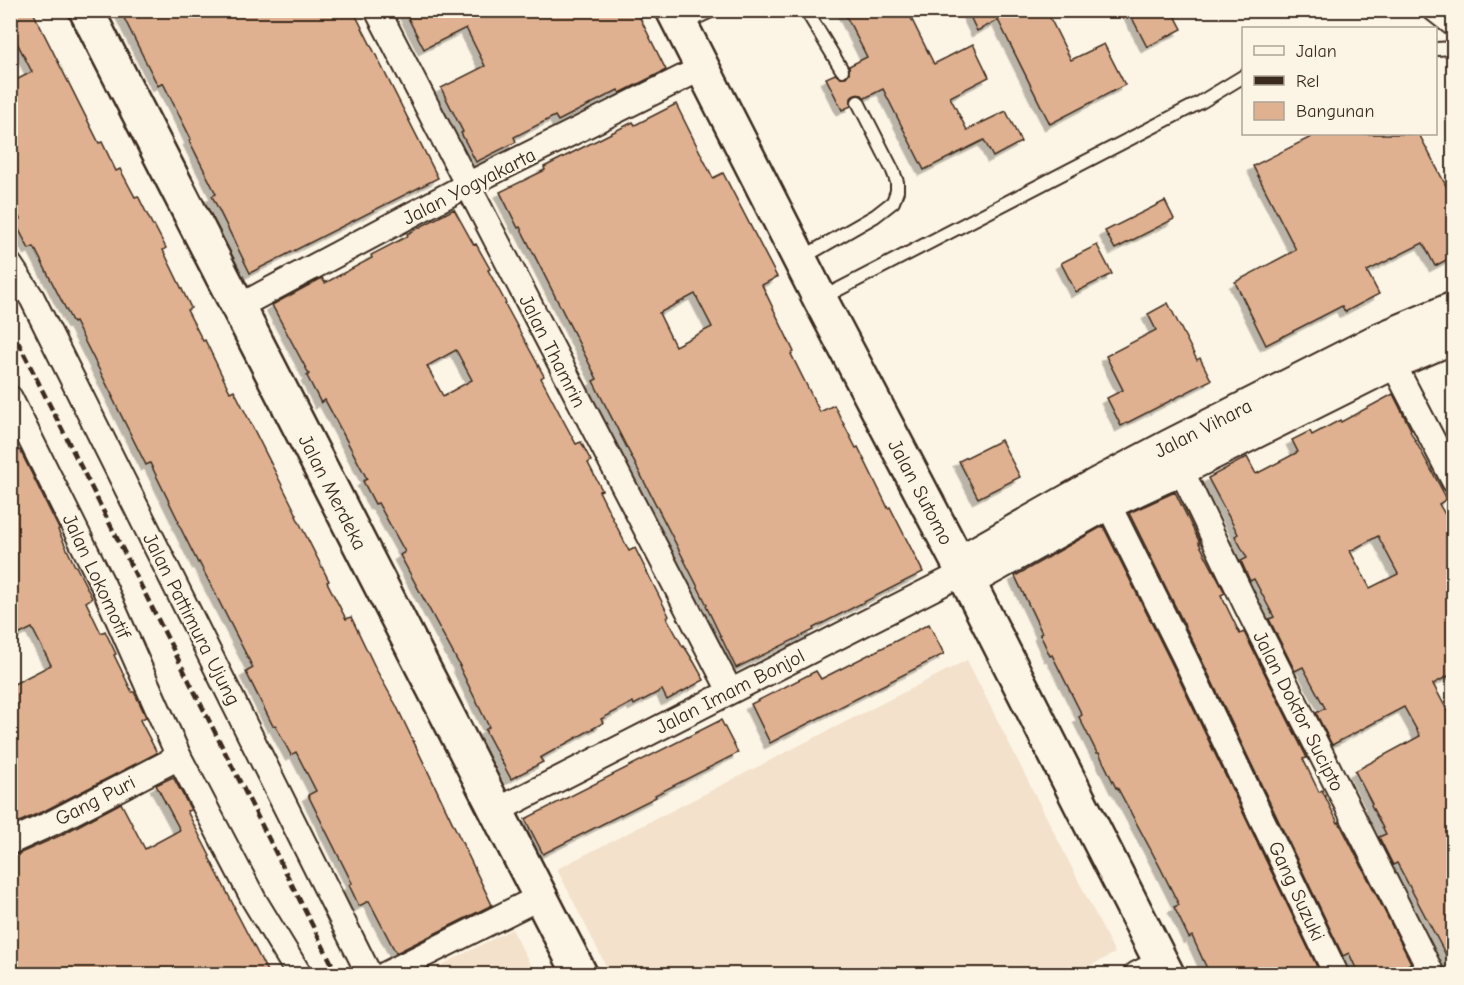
<svg xmlns="http://www.w3.org/2000/svg" width="1464" height="985" viewBox="0 0 1464 985" font-family="'Comic Neue',sans-serif">
<style>
.built{fill:#f3e1cc}
.building{fill:#dfb190;stroke:#3b2a1e;stroke-width:1.5;fill-rule:evenodd;filter:url(#shadow)}
.lines{fill:none;stroke-linecap:round;stroke-linejoin:round}
.service-casing{stroke:#3b2a1e;stroke-width:16}
.minor-casing{stroke:#3b2a1e;stroke-width:28}
.tertiary-casing{stroke:#3b2a1e;stroke-width:34}
.primary-casing{stroke:#3b2a1e;stroke-width:38}
.service{stroke:#fcf5e5;stroke-width:12}
.minor{stroke:#fcf5e5;stroke-width:24}
.tertiary{stroke:#fcf5e5;stroke-width:30}
.primary{stroke:#fcf5e5;stroke-width:33}
.rail{stroke:#3b2a1e;stroke-width:4.5;stroke-dasharray:9 4.5;stroke-linecap:butt}
.labels{text-anchor:middle;stroke-width:5;stroke-linejoin:round;paint-order:stroke}
.street-label{font-size:20px;fill:#3b2a1e;stroke:#fcf5e5}
</style>
<defs>
<filter id="shadow"><feDropShadow dx="-5.5" dy="5.5" stdDeviation="0" flood-color="#0004"/></filter>
</defs>
<rect width="100%" height="100%" fill="#fcf5e5"/>
<filter id="ink" filterUnits="userSpaceOnUse"><feTurbulence type="fractalNoise" baseFrequency=".0167" numOctaves="2"/><feDisplacementMap in="SourceGraphic" scale="12" xChannelSelector="R" yChannelSelector="G"/><feConvolveMatrix kernelMatrix="1 2 1 2 8 2 1 2 1" color-interpolation-filters="sRGB"/></filter>
<g filter="url(#ink)">
<g class="built">
<path d="M967,660l148,293 -41,21h-464l-53,-105z"/>
<path d="M512,929l23,45h-111z"/>
</g>
<g class="building">
<path d="M10,10h22l67,133 3,-1 14,29 4,-2 15,28 3,-1 15,30 1,-1 12,23 -3,2 28,58 -4,2 16,31 2,-1 25,52 4,-2 63,125 -1,1 33,65 -2,1 19,37 5,-2 26,54 19,34 96,200 -96,48 -27,-52 -10,5 -10,-21 3,-2 -44,-88 8,-4 -20,-39 -5,3 -16,-30 -2,1 -27,-54 7,-4 -54,-106 -1,1 -20,-40 1,-1 -29,-59 -4,2 -34,-68h1l-38,-75 -2,1 -39,-76 -5,2 -14,-27 5,-3 -10,-19v-117l22,-11 -22,-43z"/>
<path d="M120,10h233l85,168 -188,95 -38,-77 4,-2 -27,-54 2,-1 -28,-56 -5,3z"/>
<path d="M404,10h232l30,60 -46,23 -2,-3 -60,31 -3,-5 -41,21 2,5 -40,20 -15,-29 2,-1 -22,-44 44,-22 -19,-38 -42,21z"/>
<path d="M843,10h64l27,54 39,-20 16,33 -39,20 17,33 39,-19 15,31 -28,15 -9,-17 -60,30 -41,-81 -18,9 -3,-3 -7,-1 -4,4v8l-9,4 -16,-32 9,-4 4,3h7l3,-4v-7l18,-9z"/>
<path d="M967,10h79l25,50 33,-16 21,41 -75,39 -52,-104 -21,11z"/>
<path d="M1128,10h44l10,19 -35,18z"/>
<path d="M676,104l37,74 10,-5 54,104 -15,8 32,67 -3,2 29,58 14,-7 22,43 2,-1 30,61 2,-1 33,65 -110,56 1,2 -78,38 -30,-62 1,-1 -114,-224 4,-2 -77,-152 -2,1 -18,-36 45,-22 -1,-3 89,-45 2,3zM695,294l17,33 -37,19 -16,-33z"/>
<path d="M1317,134h102l35,67v55l-19,10 -12,-23 -56,28 12,23 -34,18 -3,-6 -76,39 -31,-63 61,-32 -43,-84z"/>
<path d="M1165,201l9,18 -59,30 -10,-18z"/>
<path d="M454,209l20,36 2,-1 14,25 -2,1 18,33 -1,1 39,72 -3,2 21,40 14,26 5,-2 10,19 -3,2 14,27 -3,1 30,60 6,-3 34,68 -2,2 16,29 1,-1 10,16 10,18 -37,20 -5,-10 -28,15 -1,-3 -32,17 2,4 -63,35 3,4 -32,17 -26,-49 4,-3 -30,-61h1l-60,-111 5,-3 -27,-49 -3,1 -12,-23 4,-2 -42,-79 -4,3 -14,-27 2,-2 -37,-69 50,-27 3,5 47,-25 -1,-3 37,-19 -1,-2zM456,350l16,30 -29,16 -16,-30z"/>
<path d="M1097,245l15,29 -36,18 -15,-29z"/>
<path d="M1168,303l29,57 3,-2 11,22 -90,46 -14,-28 16,-8 -17,-34 50,-26 -8,-16z"/>
<path d="M1393,394l18,36 -1,1 37,68 -8,5 15,26v143l-21,11 21,39v247l-57,-107 -4,2 -14,-28 7,-3 -15,-29 1,-1 -17,-33 65,-35 -16,-29 -72,38 -16,-32 9,-5 -22,-41 -8,4 -26,-52 5,-2 -20,-38 -4,2 -9,-20 6,-3 -12,-22 3,-2 -30,-56 39,-21 9,17 42,-22 -6,-12 18,-9 2,4 28,-15 1,2zM1378,536l20,38 -28,14 -20,-37z"/>
<path d="M1001,440l19,37 -42,21 -19,-37z"/>
<path d="M20,450l39,79 -1,1 17,36h1l16,32 -6,4 15,31 4,-2 11,23 -2,1 18,37h2l6,12 6,13 -6,3 17,33 -111,57 -36,16v-140l41,-21 -19,-37 -22,11v-185z"/>
<path d="M1175,492l25,51h-1l26,50 -4,2 19,39 4,-2 63,126 -4,1 16,33 3,-2 16,33 1,-1 72,141 -2,1 5,11h-55l-10,-22 -6,3 -146,-306 -68,-137z"/>
<path d="M1103,526l68,136 147,307 -10,6h-98l-18,-39 -3,2 -15,-31 5,-2 -19,-38 -43,-80 -1,1 -17,-35h-2l-18,-36 3,-2 -30,-60 -2,1 -10,-22 2,-1 -27,-57z"/>
<path d="M929,624l15,30 -174,89 -19,-39 65,-33 5,8z"/>
<path d="M721,720l17,33 -83,42 1,2 -113,57 -18,-35z"/>
<path d="M173,777l18,33 -4,1 23,45 -1,1 26,51h-1l35,67h-259v-119l6,-1 43,-19 62,-33 24,46 35,-19 -24,-45z"/>
</g>
<g class="lines">
<g class="service-casing">
<g id="service">
<path d="M806,10l36,60"/>
<path d="M1426,10l28,22"/>
<path d="M681,25l32,-15"/>
<path d="M1436,49l18,-1"/>
<path d="M800,259l75,-43 18,-14 4,-11v-9l-4,-11 -35,-69"/>
<path d="M820,299l381,-197 43,-26"/>
</g>
</g>
<g class="minor-casing">
<g id="minor">
<path d="M377,10l353,681"/>
<path d="M10,265l22,33 337,676"/>
<path d="M238,307l229,-122 235,-117"/>
<path d="M1385,348l69,133"/>
<path d="M10,398l93,187 76,172 75,143 45,74"/>
<path d="M1174,455l72,150 186,369"/>
<path d="M1100,488l84,168 152,318"/>
<path d="M496,811l467,-238"/>
<path d="M10,842l42,-19 127,-66"/>
<path d="M386,974l154,-77"/>
<path d="M1137,974l24,-12"/>
</g>
</g>
<g class="tertiary-casing">
<g id="tertiary">
<path d="M958,562l139,-79 72,-38 211,-107 74,-31"/>
<path d="M968,582l140,-78 73,-34 212,-106 61,-26"/>
</g>
</g>
<g class="primary-casing">
<g id="primary">
<path d="M86,10l494,964"/>
<path d="M673,10l147,289 138,263 209,412"/>
</g>
</g>
<use href="#service" class="service"/>
<use href="#minor" class="minor"/>
<use href="#tertiary" class="tertiary"/>
<use href="#primary" class="primary"/>
<path class="rail" d="M10,330l9,14 318,630"/>
</g>
</g>
<g class="labels">
<g class="street-label">
<text transform="translate(469 186) rotate(-27)" y="7">Jalan Yogyakarta</text>
<text transform="translate(553 351) rotate(63)" y="7">Jalan Thamrin</text>
<text transform="translate(1203 428) rotate(-27)" y="7">Jalan Vihara</text>
<text transform="translate(333 492) rotate(63)" y="7">Jalan Merdeka</text>
<text transform="translate(921 492) rotate(62)" y="7">Jalan Sutomo</text>
<text transform="translate(97 576) rotate(65)" y="7">Jalan Lokomotif</text>
<text transform="translate(192 619) rotate(63)" y="7">Jalan Pattimura Ujung</text>
<text transform="translate(730 691) rotate(-27)" y="7">Jalan Imam Bonjol</text>
<text transform="translate(1299 711) rotate(63)" y="7">Jalan Doktor Sucipto</text>
<text transform="translate(95 800) rotate(-27)" y="7">Gang Puri</text>
<text transform="translate(1297 891) rotate(65)" y="7">Gang Suzuki</text>
</g>
</g>
<rect width="1464" height="985" fill="none" stroke="#fcf5e5" stroke-width="36"/>
<rect x="18" y="18" width="1428" height="949" fill="none" stroke="#3b2a1e" stroke-width="2" filter="url(#ink)"/>
<rect x="1242" y="27" width="195" height="108" fill="#fcf5e5" stroke="#afa495" stroke-width="1.5"/>
<rect x="1254" y="46" width="30" height="9" fill="#fcf5e5" stroke="#afa495" stroke-width="1.5"/>
<text x="1296" y="57" font-size="18" fill="#3b2a1e">Jalan</text>
<rect x="1254" y="76" width="30" height="9" fill="#3b2a1e" stroke="#afa495" stroke-width="1.5"/>
<text x="1296" y="87" font-size="18" fill="#3b2a1e">Rel</text>
<rect x="1254" y="102" width="30" height="18" fill="#dfb190" stroke="#afa495" stroke-width="1.5"/>
<text x="1296" y="117" font-size="18" fill="#3b2a1e">Bangunan</text>
</svg>
